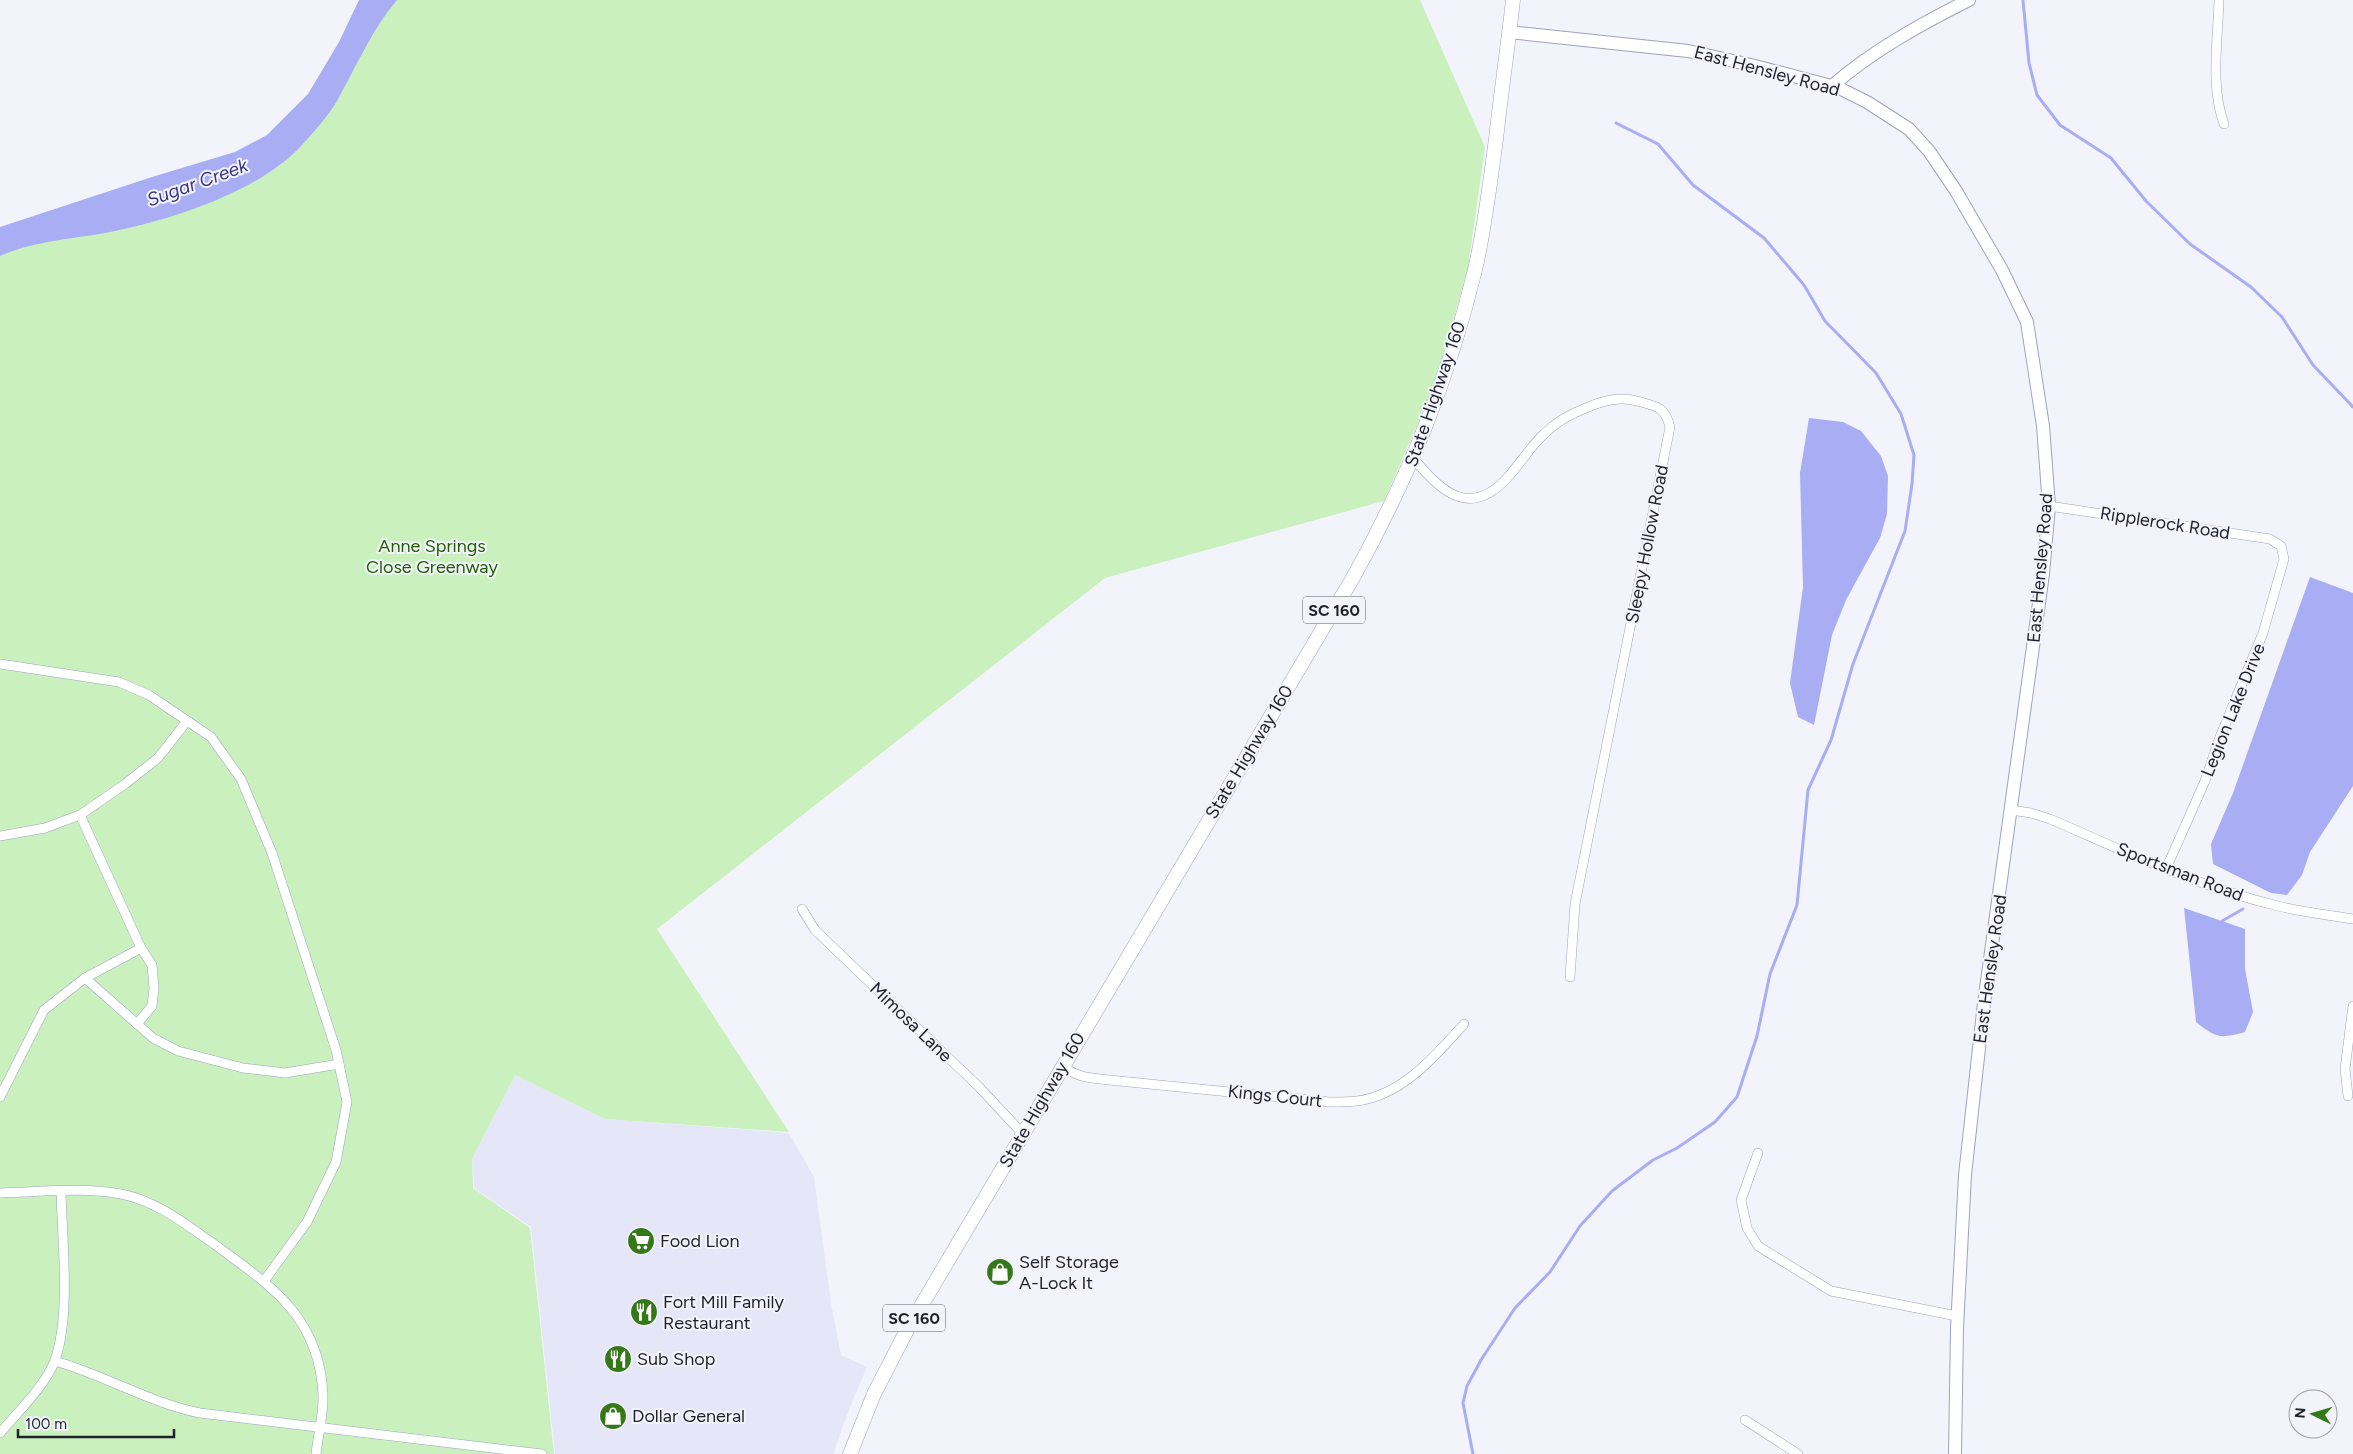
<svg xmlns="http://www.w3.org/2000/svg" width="2353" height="1454" viewBox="0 0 2353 1454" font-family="Figtree,sans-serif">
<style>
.built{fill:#e5e6f8}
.green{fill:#caf1bd}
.water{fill:#a9adf4}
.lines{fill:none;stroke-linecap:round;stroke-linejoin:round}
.stream{stroke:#a9adf4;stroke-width:3}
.street-casing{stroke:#9ea1c2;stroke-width:10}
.secondary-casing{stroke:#9ea1c2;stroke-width:14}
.primary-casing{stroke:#9ea1c2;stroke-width:15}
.street{stroke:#fff;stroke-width:9}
.secondary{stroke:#fff;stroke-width:12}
.primary{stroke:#fff;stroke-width:14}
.labels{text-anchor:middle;stroke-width:4;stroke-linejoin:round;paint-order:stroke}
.shield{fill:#f3f4fb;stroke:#5f606b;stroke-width:1}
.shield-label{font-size:16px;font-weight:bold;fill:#1f202d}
.street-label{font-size:18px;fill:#1f202d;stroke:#f3f4fb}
.park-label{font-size:18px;fill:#215e00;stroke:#f3f4fb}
.poi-label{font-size:18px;fill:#1f202d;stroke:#f3f4fb;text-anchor:start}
.water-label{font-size:19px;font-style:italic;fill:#393485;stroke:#f3f4fb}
</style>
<rect width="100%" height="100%" fill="#f3f4fb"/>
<path class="built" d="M515,1075l90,44 184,14 25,44 17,126 10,52 26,12 -17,40 -17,47h-278l-24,-227 -57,-39 -2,-29z"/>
<path class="green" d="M378,0h1042l65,147 -17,121 -32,114 -52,119 -279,77 -448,351 132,203 -184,-13 -90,-44 -43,84 1,29 57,40 24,226h-554v-1212l274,-93z"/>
<g class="water">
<path d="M359,0h38c-25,29 -41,67 -60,101 -9,15 -23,31 -35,44 -42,46 -128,74 -187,86 -38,8 -80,9 -115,25v-29l152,-50 83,-25 32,-17 41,-41 31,-52z"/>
<path d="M1809,418l34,4 18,9 20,25 7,20 -1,38 -7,24 -34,62 -14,35 -18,90 -16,-8 -8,-34 13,-96 -3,-114z"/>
<path d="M2310,577l43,16v193l-43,66 -8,23 -15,20 -16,-2 -58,-29 -2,-20 22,-51z"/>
<path d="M2184,908l61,21v40l8,43 -8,20c-25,7 -29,6 -49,-10z"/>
</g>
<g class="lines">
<g class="stream">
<path d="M2023,0l6,63 8,32 23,30 51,33 35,43 44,43 61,43 31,30 31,48 40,42"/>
<path d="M2222,921l21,-12"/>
<path d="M1473,1454l-10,-51 4,-17 14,-26 34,-52 35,-36 30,-46 32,-35 41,-31 24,-12 38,-26 22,-25 20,-61 13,-62 27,-69 11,-115 23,-50 22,-76 52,-133 7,-47 2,-29 -13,-41 -25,-41 -51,-52 -21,-36 -40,-47 -71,-53 -35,-41 -42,-21"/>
</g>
<g class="street-casing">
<g id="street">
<path d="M2219,0c-1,40 -9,86 5,124"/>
<path d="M1414,459c26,32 56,60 93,19 13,-14 23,-31 37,-44 12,-12 26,-20 42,-26 18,-8 35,-12 55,-6 18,5 24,6 29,25l-95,477 -5,73"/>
<path d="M2049,506l221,33 11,7 3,13 -21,74 -43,104 -15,44 -39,88"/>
<path d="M0,664l119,18 30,13 62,42 30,42 31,74 64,197 11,52 -11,60 -29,60 -43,59"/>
<path d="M2011,810l20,3 19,6c74,32 148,68 228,87 24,6 50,9 75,13"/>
<path d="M0,836l45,-8 35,-13"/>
<path d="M802,909l13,21 164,157 44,47"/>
<path d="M85,978l68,60 25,13 65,17 42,5 54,-9"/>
<path d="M137,1024l15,-18 2,-18 -2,-23 -11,-17"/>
<path d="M1062,1065c14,13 30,13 47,15l221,22c9,0 18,0 27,-1 46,-6 78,-45 107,-77"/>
<path d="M2348,1096l-3,-27 8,-63"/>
<path d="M0,1097l44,-87 41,-32 56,-30 -61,-133 45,-31 33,-26 29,-37"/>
<path d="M1758,1153l-17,47 6,28 11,18 73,45 126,25"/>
<path d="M0,1193c40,-1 82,-6 121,1 36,7 64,30 93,50 57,42 105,72 109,150 1,19 -5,41 -7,60"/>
<path d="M55,1361c49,14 95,42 145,52l342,41"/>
<path d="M1745,1420l53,34"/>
<path d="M0,1433c17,-20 46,-48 55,-73 16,-45 7,-121 6,-169"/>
</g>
</g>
<g class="secondary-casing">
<g id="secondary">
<path d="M1509,32l179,19 63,14 88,23 28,14 42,27 20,22 27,40 46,79 25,52 16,104 6,80 -6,68 -59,429 -19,172 -8,153 -2,126"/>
<path d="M1832,86c40,-35 89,-62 137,-86"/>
</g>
</g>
<g class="primary-casing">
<path id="primary" d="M850,1454l24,-60 34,-66 446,-752c55,-100 94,-195 121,-306 10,-43 15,-87 21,-131 5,-46 12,-93 17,-139"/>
</g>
<use href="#street" class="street"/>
<use href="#secondary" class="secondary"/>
<use href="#primary" class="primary"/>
</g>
<defs>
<g id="supermarket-disc" transform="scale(1.4375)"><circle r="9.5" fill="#357818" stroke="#f3f4fb"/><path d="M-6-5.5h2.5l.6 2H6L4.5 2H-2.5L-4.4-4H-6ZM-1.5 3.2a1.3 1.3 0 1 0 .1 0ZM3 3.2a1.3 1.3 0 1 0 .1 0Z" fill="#fff"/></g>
<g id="shop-disc" transform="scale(1.4375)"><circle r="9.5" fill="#357818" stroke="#f3f4fb"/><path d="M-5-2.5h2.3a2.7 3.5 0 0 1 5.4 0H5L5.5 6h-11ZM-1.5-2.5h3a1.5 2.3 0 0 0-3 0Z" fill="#fff"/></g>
<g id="restaurant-disc" transform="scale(1.4375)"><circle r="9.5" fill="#357818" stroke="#f3f4fb"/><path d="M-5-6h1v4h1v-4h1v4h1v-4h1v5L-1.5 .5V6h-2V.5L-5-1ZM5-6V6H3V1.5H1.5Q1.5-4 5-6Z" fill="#fff"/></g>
</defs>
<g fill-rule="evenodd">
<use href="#supermarket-disc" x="641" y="1241"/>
<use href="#shop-disc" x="1000" y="1272"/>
<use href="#restaurant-disc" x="644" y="1312"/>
<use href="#restaurant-disc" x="618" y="1359"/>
<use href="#shop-disc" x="613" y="1416"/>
</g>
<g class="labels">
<g class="shield">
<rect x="1303" y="596.5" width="62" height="27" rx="4"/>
<rect x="883" y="1304.5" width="62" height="27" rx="4"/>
</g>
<g class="shield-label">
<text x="1334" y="616">SC 160</text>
<text x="914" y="1324">SC 160</text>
</g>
<g class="street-label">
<text transform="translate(1767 71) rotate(15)" y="6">East Hensley Road</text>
<text transform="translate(1435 394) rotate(-71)" y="6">State Highway 160</text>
<text transform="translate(2165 523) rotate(9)" y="6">Ripplerock Road</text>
<text transform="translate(1647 544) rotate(-79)" y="6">Sleepy Hollow Road</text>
<text transform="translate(2040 568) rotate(-85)" y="6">East Hensley Road</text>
<text transform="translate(2233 710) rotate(-68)" y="6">Legion Lake Drive</text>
<text transform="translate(1249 752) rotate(-59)" y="6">State Highway 160</text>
<text transform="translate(2180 872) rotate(21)" y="6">Sportsman Road</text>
<text transform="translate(1990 969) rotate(-82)" y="6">East Hensley Road</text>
<text transform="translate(911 1022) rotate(44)" y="6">Mimosa Lane</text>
<text transform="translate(1275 1096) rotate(6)" y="6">Kings Court</text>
<text transform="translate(1042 1100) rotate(-60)" y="6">State Highway 160</text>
</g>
<g class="park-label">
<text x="432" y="552">Anne Springs<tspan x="432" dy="21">Close Greenway</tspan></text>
</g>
<g class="poi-label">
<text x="660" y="1247">Food Lion</text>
<text x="1019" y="1268">Self Storage<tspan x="1019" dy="21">A-Lock It</tspan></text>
<text x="663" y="1308">Fort Mill Family<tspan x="663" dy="21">Restaurant</tspan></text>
<text x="637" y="1365">Sub Shop</text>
<text x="632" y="1422">Dollar General</text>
</g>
<g class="water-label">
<text transform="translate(197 182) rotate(-20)" y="7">Sugar Creek</text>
</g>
</g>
<g transform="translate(2313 1414) rotate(275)"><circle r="24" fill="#f3f4fb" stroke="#9e9fa9"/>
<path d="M0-4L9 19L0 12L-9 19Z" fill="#357818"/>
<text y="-8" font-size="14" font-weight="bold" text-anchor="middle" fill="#1f202d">N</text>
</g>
<path d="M18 1429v8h156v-8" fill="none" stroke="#1f202d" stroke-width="2.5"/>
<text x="25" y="1429" font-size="15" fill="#1f202d" stroke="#f3f4fb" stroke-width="4" paint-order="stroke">100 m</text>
</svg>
